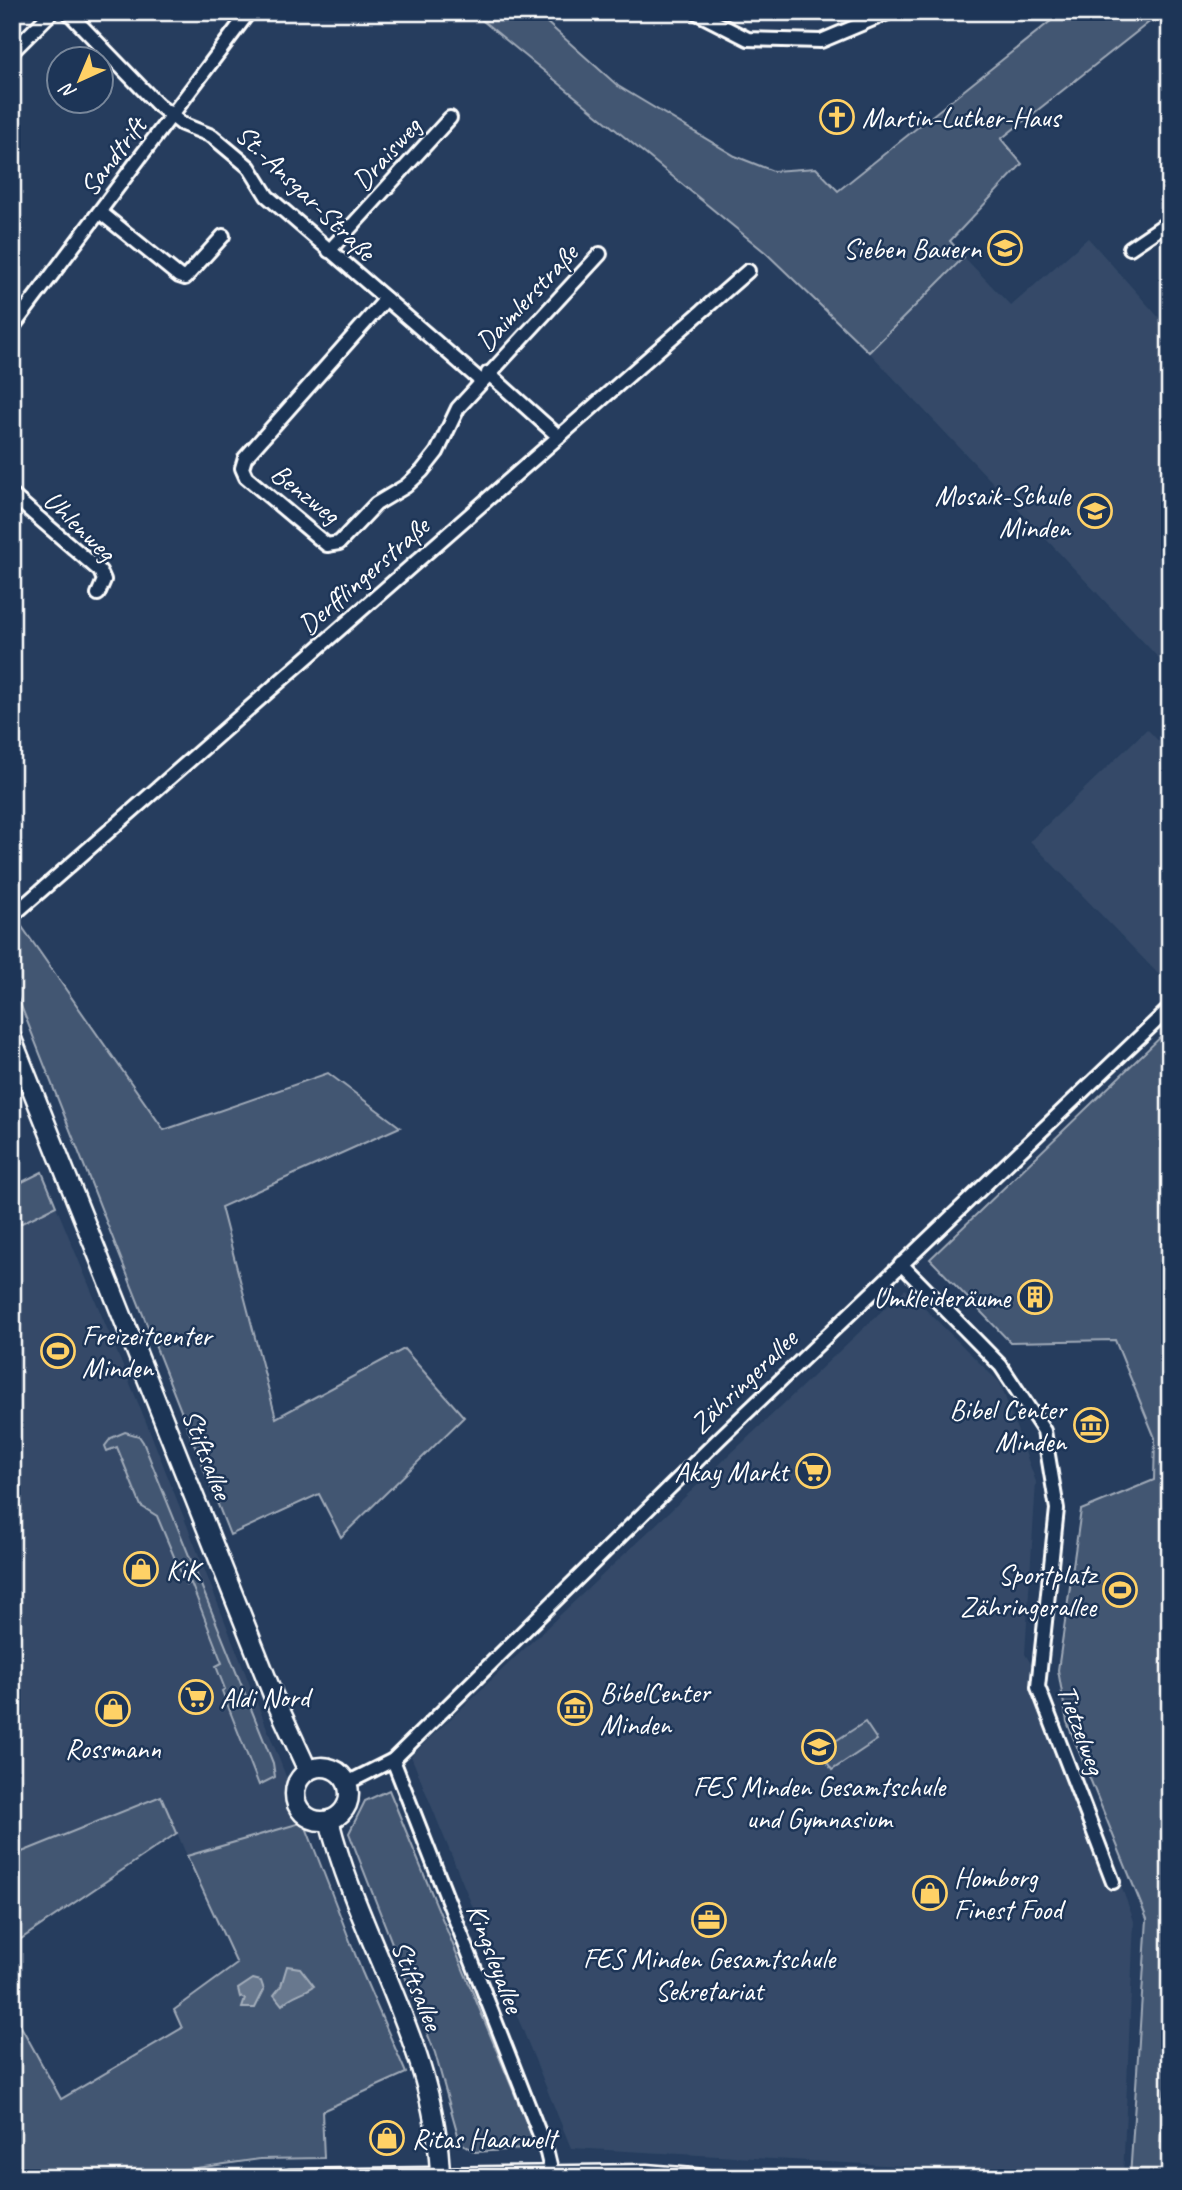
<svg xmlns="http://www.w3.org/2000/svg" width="1182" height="2190" viewBox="0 0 1182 2190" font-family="Caveat,sans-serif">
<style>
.built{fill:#344a68}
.green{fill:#425672;stroke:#a0aab8;stroke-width:2}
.water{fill:#67788e;stroke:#a4aebb;stroke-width:2}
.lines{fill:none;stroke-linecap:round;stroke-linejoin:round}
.minor-casing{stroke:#fff;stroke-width:18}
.tertiary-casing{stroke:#fff;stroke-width:21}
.secondary-casing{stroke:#fff;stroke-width:23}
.minor{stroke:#1d3557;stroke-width:12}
.tertiary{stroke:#1d3557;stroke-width:16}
.secondary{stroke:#1d3557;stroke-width:18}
.labels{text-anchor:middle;stroke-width:5;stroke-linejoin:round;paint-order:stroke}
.poi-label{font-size:28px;fill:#fff;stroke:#1d3557;text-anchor:start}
.street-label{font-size:28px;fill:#fff;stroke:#1d3557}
</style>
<rect width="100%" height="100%" fill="#263d5e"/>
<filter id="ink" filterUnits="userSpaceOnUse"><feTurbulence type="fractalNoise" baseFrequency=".0143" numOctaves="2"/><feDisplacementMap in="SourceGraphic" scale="14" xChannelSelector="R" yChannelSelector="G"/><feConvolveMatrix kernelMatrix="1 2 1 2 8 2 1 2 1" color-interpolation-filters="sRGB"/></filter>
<g filter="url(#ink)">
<g class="built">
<path d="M1088,238l82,92v340l-301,-318 95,-95 47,49z"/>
<path d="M1147,729l23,24v226l-4,3 -136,-141z"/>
<path d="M56,1206l93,223 155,393 -117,34 -26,-60 -149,60v-628z"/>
<path d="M905,1289l95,94 36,99 -11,172 27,44 82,223 -11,257 -552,-30 -160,-392z"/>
</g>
<g class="green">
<path d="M472,12h63l83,74 117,70 38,15 43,-3 22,23 224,-179h100l-161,127 21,25 -72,77 14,16 -95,95 -103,-99z"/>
<path d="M18,921l146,209 164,-57 72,54 -179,80 55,211 128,-69 60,68 -123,120 -22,-43 -89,41 -218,-552v-57z"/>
<path d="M1170,1028v1150h-40l17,-259 -80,-197 -9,-52 23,-160 73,-30 1,-42 -40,-98 -105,2 -80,-83z"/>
<path d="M42,1172l14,34 -44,22v-41z"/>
<path d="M125,1432l14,4 4,6 130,321 2,14 -16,8 -37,-94 3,-2 -9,-23 6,-3 -31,-80 -5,2 -29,-69 -16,-10 -24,-59 -10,4 -2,-5 6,-8z"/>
<path d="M865,1722l12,18 -45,30 -12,-19z"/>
<path d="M389,1790l148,358 -62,4 -15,-10 -25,-89 -86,-220 16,-32z"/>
<path d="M161,1796l16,37 -165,112v-89z"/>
<path d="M304,1822l58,150 44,101 -84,38 2,47 -64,1 -134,19h-114v-168l49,89 121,-71 -8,-18 63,-46 -50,-108z"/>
</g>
<g class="water">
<path d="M287,1966l13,2 14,18c-11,8 -22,8 -32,19l-8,-10 7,-9z"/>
<path d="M253,1979l8,2 3,9 -9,18h-13l3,-9 -5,-2 -2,-8z"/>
<path d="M1170,2087v69l-4,-13 -6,-1 5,-52z"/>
</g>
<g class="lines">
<g class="minor-casing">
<g id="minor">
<path d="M68,12l89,92 25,20 30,12 37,31 18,29 214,185"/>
<path d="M695,12l53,27 73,2 69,-29"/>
<path d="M12,52l40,-40"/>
<path d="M100,212l79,64 6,2 38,-42"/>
<path d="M1130,248l40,-27"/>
<path d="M329,251l121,-133"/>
<path d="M386,299l-141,159 -3,10 4,9 81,68 12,-2 37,-39 30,-18 16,-15 15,-19 21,-44 142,-154"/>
<path d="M12,328l237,-316"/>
<path d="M488,373l70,63"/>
<path d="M12,495l88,76 4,9 -6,14"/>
<path d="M12,916l736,-645"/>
<path d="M901,1264l100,102 43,65 13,78 -19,178 75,195"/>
<path d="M393,1760l154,393 5,21"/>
<path d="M347,1783l46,-23 328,-323 449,-429"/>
</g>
</g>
<g class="tertiary-casing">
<path id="tertiary" d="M289,2178l357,-5 59,5"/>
</g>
<g class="secondary-casing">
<g id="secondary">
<path d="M12,1039l261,656 35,76"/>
<circle cx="322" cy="1794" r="27"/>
<path d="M329,1820c30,121 109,230 111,358"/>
</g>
</g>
<use href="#minor" class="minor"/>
<use href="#tertiary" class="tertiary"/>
<use href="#secondary" class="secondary"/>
</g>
</g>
<defs>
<g id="church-ring" transform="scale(1.75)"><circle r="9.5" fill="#1d3557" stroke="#ffd166" stroke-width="1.5"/><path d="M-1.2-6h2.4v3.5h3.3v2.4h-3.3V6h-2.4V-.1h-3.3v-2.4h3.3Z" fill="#ffd166"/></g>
<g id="school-ring" transform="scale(1.75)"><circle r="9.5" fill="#1d3557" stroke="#ffd166" stroke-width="1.5"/><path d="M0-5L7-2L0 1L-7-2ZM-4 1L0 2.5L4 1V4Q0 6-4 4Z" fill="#ffd166"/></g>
<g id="building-ring" transform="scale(1.75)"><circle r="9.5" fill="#1d3557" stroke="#ffd166" stroke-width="1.5"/><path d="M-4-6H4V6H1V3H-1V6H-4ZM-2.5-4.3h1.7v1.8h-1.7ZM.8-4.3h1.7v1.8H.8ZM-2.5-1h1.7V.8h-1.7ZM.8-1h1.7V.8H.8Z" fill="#ffd166"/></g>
<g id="stadium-ring" transform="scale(1.75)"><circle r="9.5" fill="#1d3557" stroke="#ffd166" stroke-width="1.5"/><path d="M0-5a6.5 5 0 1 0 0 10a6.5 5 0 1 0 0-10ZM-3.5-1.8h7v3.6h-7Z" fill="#ffd166"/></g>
<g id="museum-ring" transform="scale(1.75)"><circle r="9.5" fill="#1d3557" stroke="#ffd166" stroke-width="1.5"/><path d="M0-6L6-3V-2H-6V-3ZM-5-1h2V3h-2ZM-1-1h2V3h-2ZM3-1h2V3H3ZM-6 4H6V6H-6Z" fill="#ffd166"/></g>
<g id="supermarket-ring" transform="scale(1.75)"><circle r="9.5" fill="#1d3557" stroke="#ffd166" stroke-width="1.5"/><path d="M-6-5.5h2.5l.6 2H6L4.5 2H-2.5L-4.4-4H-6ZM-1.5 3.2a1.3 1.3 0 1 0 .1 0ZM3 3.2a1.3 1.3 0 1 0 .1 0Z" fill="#ffd166"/></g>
<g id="shop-ring" transform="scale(1.75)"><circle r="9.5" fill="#1d3557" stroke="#ffd166" stroke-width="1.5"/><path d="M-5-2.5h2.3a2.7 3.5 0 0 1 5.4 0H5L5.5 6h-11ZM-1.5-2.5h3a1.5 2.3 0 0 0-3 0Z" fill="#ffd166"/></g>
<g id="office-ring" transform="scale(1.75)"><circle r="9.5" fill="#1d3557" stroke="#ffd166" stroke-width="1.5"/><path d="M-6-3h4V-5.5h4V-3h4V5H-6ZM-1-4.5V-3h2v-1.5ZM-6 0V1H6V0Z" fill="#ffd166"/></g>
</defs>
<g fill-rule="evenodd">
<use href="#church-ring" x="837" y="117"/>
<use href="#school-ring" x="1005" y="248"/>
<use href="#school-ring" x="1095" y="511"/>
<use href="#building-ring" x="1035" y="1297"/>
<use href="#stadium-ring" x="58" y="1351"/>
<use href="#museum-ring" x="1091" y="1425"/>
<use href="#supermarket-ring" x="813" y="1471"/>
<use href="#shop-ring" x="141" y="1569"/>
<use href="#stadium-ring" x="1120" y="1590"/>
<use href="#supermarket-ring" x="196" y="1697"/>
<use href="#museum-ring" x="575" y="1708"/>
<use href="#shop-ring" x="113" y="1709"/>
<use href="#school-ring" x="819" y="1747"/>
<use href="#shop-ring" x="930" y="1893"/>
<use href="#office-ring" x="709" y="1920"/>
<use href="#shop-ring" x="387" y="2138"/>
</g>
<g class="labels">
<g class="poi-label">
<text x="862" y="127">Martin-Luther-Haus</text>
<text x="981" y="258" text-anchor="end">Sieben Bauern</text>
<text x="1070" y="505" text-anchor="end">Mosaik-Schule<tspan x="1070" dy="32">Minden</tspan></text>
<text x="1010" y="1307" text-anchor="end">Umkleideräume</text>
<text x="82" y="1345">Freizeitcenter<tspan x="82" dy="32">Minden</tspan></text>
<text x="1066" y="1419" text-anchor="end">Bibel Center<tspan x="1066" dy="32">Minden</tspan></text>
<text x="788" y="1481" text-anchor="end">Akay Markt</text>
<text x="166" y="1579">KiK</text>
<text x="1096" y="1584" text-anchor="end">Sportplatz<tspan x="1096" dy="32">Zähringerallee</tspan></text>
<text x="600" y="1702">BibelCenter<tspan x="600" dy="32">Minden</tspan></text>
<text x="220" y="1707">Aldi Nord</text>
<text x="113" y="1758" text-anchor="middle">Rossmann</text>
<text x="819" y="1796" text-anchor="middle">FES Minden Gesamtschule<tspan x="819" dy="32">und Gymnasium</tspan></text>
<text x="954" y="1887">Homborg<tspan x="954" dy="32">Finest Food</tspan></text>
<text x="709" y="1968" text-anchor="middle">FES Minden Gesamtschule<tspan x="709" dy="32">Sekretariat</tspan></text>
<text x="412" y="2148">Ritas Haarwelt</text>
</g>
<g class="street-label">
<text transform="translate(386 153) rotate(-48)" y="10">Draisweg</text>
<text transform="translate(112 156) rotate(-53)" y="10">Sandtrift</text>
<text transform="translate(306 192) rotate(44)" y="10">St.-Ansgar-Straße</text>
<text transform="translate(526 297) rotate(-47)" y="10">Daimlerstraße</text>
<text transform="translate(306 493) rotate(38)" y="10">Benzweg</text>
<text transform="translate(80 525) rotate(44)" y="10">Uhlenweg</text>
<text transform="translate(363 575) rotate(-41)" y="10">Derfflingerstraße</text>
<text transform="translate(743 1381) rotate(-44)" y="10">Zähringerallee</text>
<text transform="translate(208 1454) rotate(69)" y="10">Stiftsallee</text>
<text transform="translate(1082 1729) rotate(70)" y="10">Tietzelweg</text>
<text transform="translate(496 1958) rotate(69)" y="10">Kingsleyallee</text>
<text transform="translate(418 1985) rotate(68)" y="10">Stiftsallee</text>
</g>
</g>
<rect width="1182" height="2190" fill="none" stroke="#1d3557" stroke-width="42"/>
<rect x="21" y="21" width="1140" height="2148" fill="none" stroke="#fff" stroke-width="2.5" filter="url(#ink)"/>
<g transform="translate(80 80) rotate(224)"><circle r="33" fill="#1d3557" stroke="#77869a" stroke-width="2"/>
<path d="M0-5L12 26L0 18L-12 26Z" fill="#ffd166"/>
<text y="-10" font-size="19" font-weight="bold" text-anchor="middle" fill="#ffffff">N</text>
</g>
</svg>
